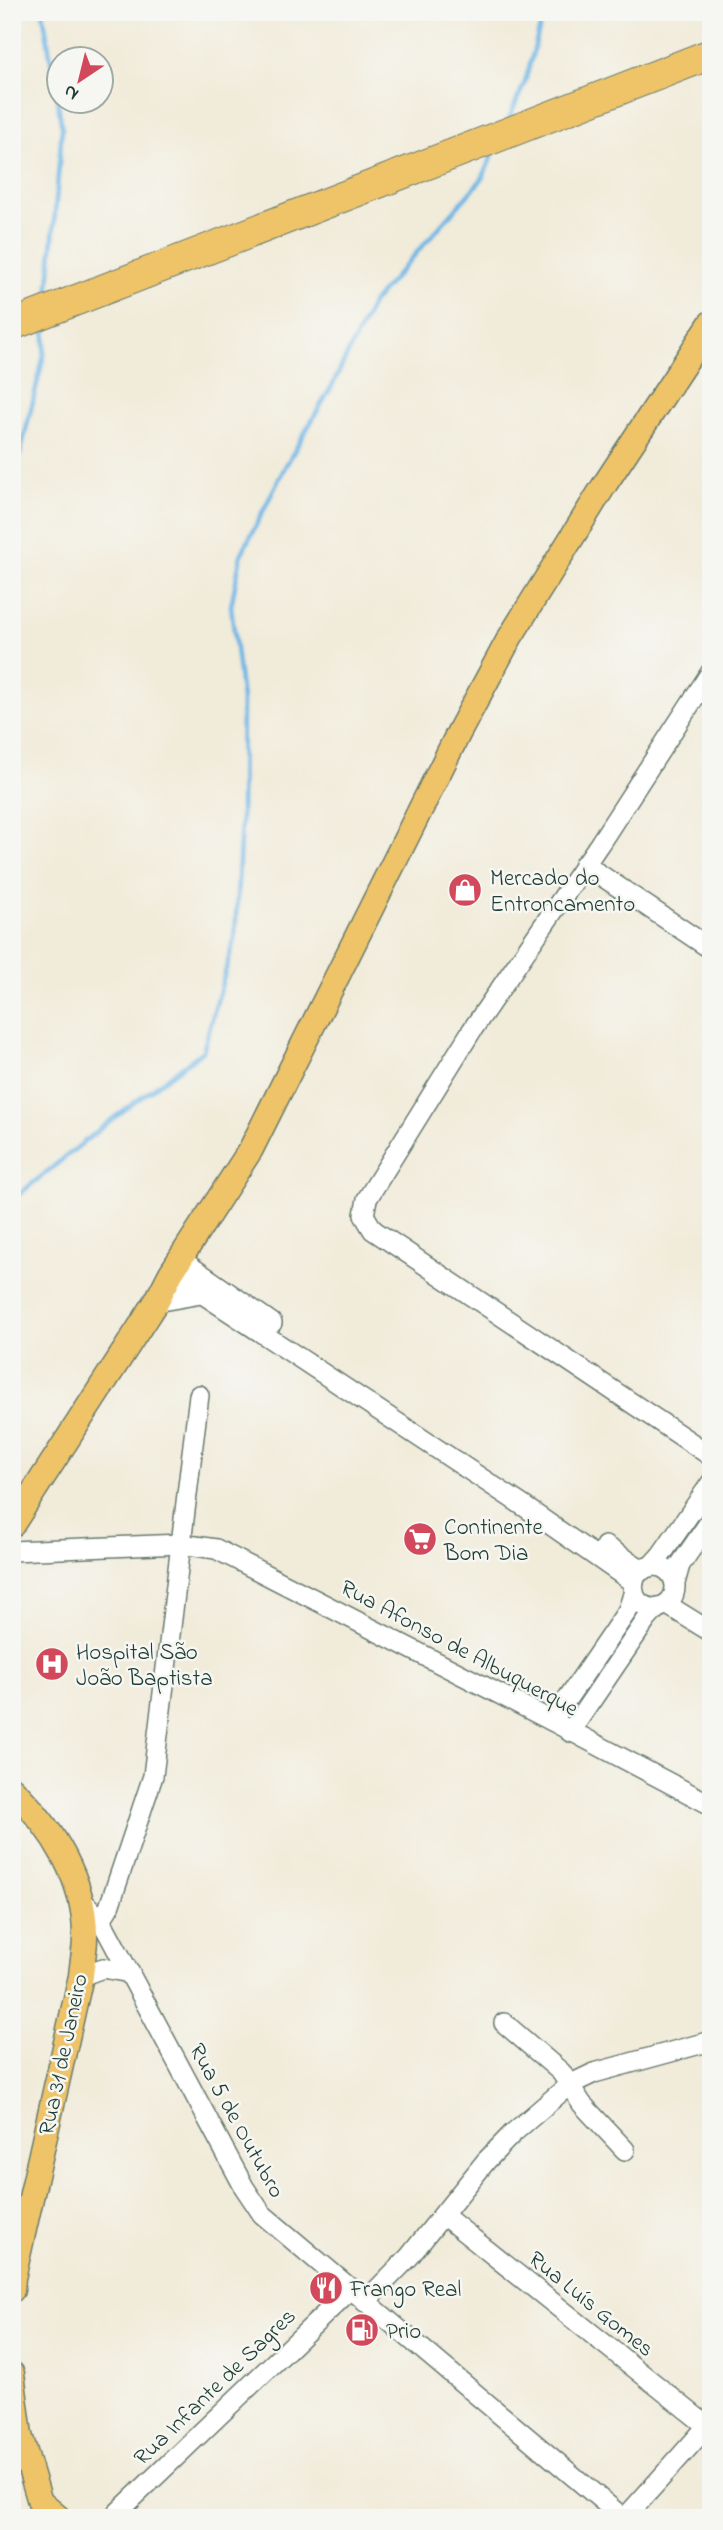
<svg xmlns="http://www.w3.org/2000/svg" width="723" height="2530" viewBox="0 0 723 2530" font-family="'Indie Flower',sans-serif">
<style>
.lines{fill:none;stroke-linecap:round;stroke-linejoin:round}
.stream{stroke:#6db6e5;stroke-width:4.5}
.minor-casing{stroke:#687a6e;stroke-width:22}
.major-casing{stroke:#687a6e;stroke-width:27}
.highway-casing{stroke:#687a6e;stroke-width:32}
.minor{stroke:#fff;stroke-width:19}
.major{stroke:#efc469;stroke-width:24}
.highway{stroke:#efc469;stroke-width:30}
.labels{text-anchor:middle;stroke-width:5;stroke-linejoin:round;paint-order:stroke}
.poi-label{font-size:23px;fill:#1f3d34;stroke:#f6f6f2;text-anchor:start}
.street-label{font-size:23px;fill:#1f3d34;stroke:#f6f6f2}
</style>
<rect width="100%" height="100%" fill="#f6f6f2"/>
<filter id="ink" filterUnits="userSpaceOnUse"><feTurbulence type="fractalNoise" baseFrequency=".0143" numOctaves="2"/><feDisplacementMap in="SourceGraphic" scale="14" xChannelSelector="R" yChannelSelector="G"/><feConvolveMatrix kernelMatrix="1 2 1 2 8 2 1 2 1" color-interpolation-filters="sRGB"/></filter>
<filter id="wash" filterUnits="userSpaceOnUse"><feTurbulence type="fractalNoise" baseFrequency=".00686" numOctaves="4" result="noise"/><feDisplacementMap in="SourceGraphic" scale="28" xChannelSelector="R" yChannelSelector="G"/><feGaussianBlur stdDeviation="1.57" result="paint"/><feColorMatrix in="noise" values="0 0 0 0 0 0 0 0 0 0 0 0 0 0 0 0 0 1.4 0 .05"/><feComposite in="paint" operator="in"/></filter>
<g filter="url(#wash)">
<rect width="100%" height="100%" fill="#f1ebd9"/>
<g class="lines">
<g class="stream">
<path d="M43,12l19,116 -14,170"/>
<path d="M508,121l17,-39 19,-70"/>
<path d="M12,488l32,-133 2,-31"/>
<path d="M12,1200l103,-83 88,-66 32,-114 6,-114 1,-124 -11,-93 10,-51 44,-88 48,-83 40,-82 109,-123 12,-28"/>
</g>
</g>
</g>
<g filter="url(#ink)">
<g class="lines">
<g class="minor-casing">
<g id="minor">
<path d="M711,672l-111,171 -128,187 -105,169 -3,16 9,15 338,226"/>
<path d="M584,864l127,85"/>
<path d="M180,1259l92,64"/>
<path d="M171,1273l354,234 109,76"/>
<path d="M156,1302l45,-8"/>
<path d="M605,1546l38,24"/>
<path d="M12,1551l169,-7 35,5 336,172 159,84"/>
<circle cx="654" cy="1587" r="21"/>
<path d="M650,1567l11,-12 50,-72"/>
<path d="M675,1583l5,-18 31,-45"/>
<path d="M666,1604l45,28"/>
<path d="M552,1721l76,-111 6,-19"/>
<path d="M570,1732l77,-113 11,-12"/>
<path d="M81,1899l20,21 143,267 18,27 361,304"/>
<path d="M101,1920l8,-13 44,-131 46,-381"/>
<path d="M81,1976l22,-8 27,5"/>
<path d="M504,2023l57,49 21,32 43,46"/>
<path d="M443,2215l268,214"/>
<path d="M365,2302l44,-45 77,-96 27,-28 56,-48 25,-12 117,-32"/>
<path d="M112,2518l238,-228"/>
<path d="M625,2518l86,-96"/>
</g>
</g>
<g class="major-casing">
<g id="major">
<path d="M12,1525l144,-223 15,-29 80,-124 208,-417 50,-93 96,-155 106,-161"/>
<path d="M12,1789c40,38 74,91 73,149 0,12 -3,25 -4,38l-68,302 -1,12"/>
<path d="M12,2374l8,61 20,67 19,16"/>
</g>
</g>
<g class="highway-casing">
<path id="highway" d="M12,325l699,-271"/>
</g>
<use href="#minor" class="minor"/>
<use href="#major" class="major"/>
<use href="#highway" class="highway"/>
</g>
</g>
<defs>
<g id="shop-disc" transform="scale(1.75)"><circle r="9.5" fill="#d1495b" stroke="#f6f6f2"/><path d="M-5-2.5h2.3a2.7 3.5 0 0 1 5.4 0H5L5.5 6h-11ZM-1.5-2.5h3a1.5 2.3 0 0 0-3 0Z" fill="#fff"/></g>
<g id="supermarket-disc" transform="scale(1.75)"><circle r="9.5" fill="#d1495b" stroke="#f6f6f2"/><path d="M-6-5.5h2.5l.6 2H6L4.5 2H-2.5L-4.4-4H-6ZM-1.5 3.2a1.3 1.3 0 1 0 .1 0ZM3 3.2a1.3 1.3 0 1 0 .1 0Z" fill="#fff"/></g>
<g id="hospital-disc" transform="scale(1.75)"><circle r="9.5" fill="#d1495b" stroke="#f6f6f2"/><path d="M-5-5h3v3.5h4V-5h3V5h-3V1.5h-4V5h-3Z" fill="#fff"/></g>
<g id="restaurant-disc" transform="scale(1.75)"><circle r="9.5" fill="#d1495b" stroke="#f6f6f2"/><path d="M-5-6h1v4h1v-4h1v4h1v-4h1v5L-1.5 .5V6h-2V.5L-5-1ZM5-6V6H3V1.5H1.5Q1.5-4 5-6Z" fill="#fff"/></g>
<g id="fuel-disc" transform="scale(1.75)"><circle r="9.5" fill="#d1495b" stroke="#f6f6f2"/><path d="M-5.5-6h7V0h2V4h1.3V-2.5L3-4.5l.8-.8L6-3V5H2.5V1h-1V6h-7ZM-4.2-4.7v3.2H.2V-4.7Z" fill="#fff"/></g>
</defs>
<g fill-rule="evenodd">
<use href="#shop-disc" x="465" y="890"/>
<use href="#supermarket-disc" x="420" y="1539"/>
<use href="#hospital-disc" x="52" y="1664"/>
<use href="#restaurant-disc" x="326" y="2288"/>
<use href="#fuel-disc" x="362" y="2330"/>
</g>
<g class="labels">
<g class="poi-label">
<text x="490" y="885">Mercado do<tspan x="490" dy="26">Entroncamento</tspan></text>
<text x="444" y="1534">Continente<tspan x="444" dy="26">Bom Dia</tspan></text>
<text x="76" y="1659">Hospital São<tspan x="76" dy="26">João Baptista</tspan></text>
<text x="350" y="2296">Frango Real</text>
<text x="386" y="2338">Prio</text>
</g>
<g class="street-label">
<text transform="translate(460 1647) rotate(28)" y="8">Rua Afonso de Albuquerque</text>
<text transform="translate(62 2054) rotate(-78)" y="8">Rua 31 de Janeiro</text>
<text transform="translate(238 2120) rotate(61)" y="8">Rua 5 de Outubro</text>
<text transform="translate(592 2303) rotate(39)" y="8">Rua Luís Gomes</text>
<text transform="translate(214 2386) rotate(-44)" y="8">Rua Infante de Sagres</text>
</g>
</g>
<rect width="723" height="2530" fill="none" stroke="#f6f6f2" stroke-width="42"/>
<g transform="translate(80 80) rotate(215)"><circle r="33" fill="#f6f6f2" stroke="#a0aca6" stroke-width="2"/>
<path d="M0-5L12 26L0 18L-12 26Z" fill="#d1495b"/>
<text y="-10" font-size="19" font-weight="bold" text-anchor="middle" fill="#1f3d34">N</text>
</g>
</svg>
